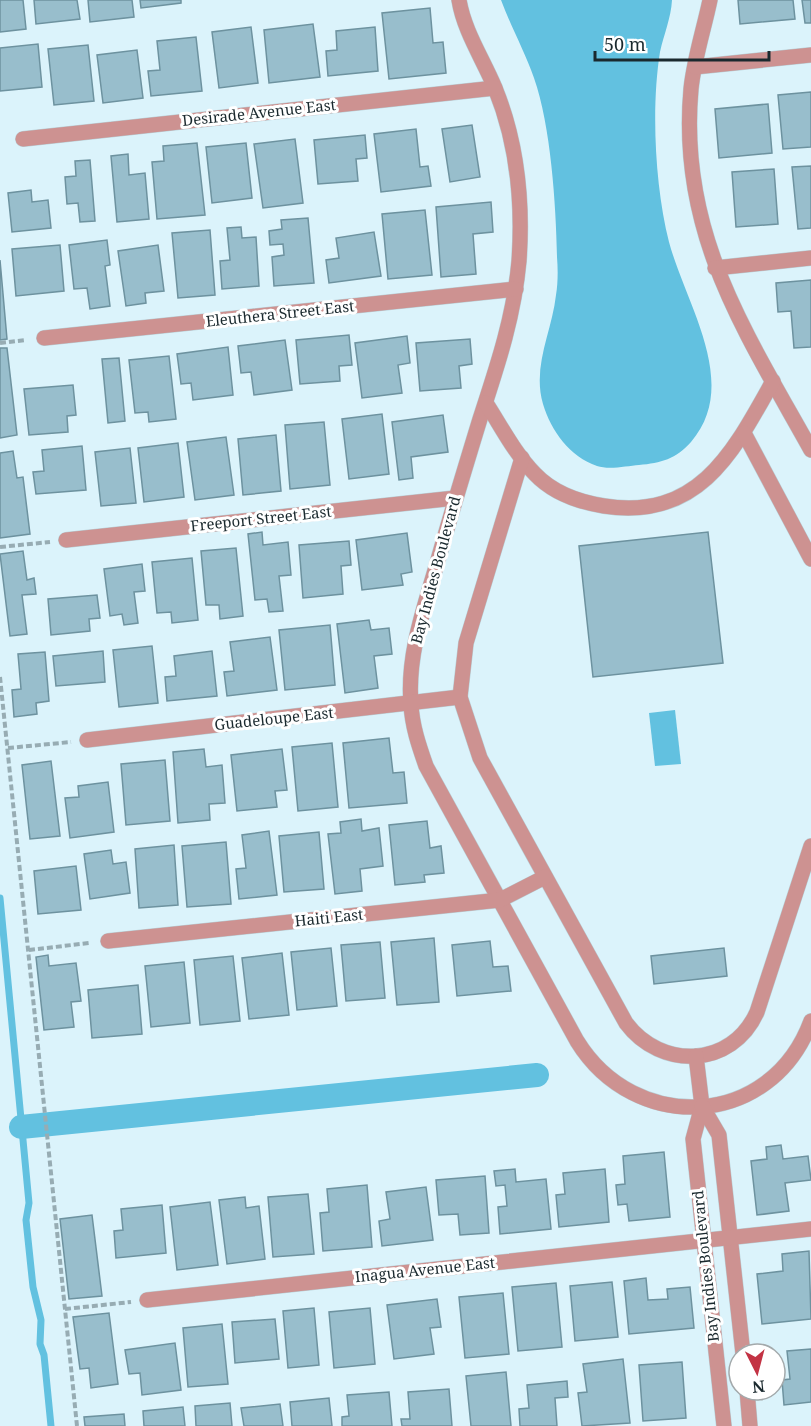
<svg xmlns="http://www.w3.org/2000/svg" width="811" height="1426" viewBox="0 0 811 1426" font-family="'Noto Serif',serif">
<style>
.water{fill:#62c1e0}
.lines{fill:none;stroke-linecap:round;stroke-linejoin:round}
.stream{stroke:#62c1e0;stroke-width:7}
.canal{stroke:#62c1e0;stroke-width:24}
.building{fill:#98becc;stroke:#6d929f;stroke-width:1.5}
.minor-casing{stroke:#b8cfd6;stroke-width:16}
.path{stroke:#97acb3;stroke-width:4;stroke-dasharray:6 3;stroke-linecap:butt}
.minor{stroke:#cd9291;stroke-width:15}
.labels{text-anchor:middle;stroke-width:6;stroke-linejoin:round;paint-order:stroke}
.street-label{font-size:15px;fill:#1a292e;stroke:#fff}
</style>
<rect width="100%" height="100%" fill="#dbf3fb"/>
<g class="water">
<path d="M501,0h171c-1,18 -8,34 -12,52 -9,56 -5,135 9,190 17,63 72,142 22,200 -15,17 -30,21 -52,23 -12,1 -30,5 -42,1 -27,-9 -46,-35 -54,-62 -11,-38 9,-72 13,-109 2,-12 2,-26 1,-38 -1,-51 -6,-131 -23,-179 -9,-26 -23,-51 -33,-78z"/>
<path d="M675,710l6,54 -26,2 -6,-53z"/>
</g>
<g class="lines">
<path class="stream" d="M0,898l29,305 -3,17 7,67 8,33 -1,24 4,11 7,71"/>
<path class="canal" d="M21,1127l516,-52"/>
</g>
<g class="building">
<path d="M0,0h23l3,29 -26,3z"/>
<path d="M34,0h43l3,19 -44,5z"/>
<path d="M88,0h44l2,17 -44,5z"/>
<path d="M140,0h41v3l-40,5z"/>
<path d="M738,0h55l2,19 -55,5z"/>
<path d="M802,0h9v23h-6z"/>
<path d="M430,8l3,35 10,-1 3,31 -57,6 -7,-66z"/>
<path d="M313,24l7,53 -51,6 -5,-53z"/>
<path d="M251,27l7,56 -39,5 -7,-56z"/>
<path d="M375,27l3,44 -50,5 -2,-25 11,-1 -1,-19z"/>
<path d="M196,37l6,54 -51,5 -3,-25 12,-1 -3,-29z"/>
<path d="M38,44l4,43 -42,4v-43z"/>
<path d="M88,45l6,56 -40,4 -6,-56z"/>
<path d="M137,50l6,48 -40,5 -6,-48z"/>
<path d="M811,92v55l-28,2 -5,-54z"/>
<path d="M768,104l4,49 -53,5 -4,-49z"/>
<path d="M472,125l8,52 -30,5 -8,-53z"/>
<path d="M416,129l4,38 8,-1 3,20 -50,6 -7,-58z"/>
<path d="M365,135l2,23 -11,1 2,22 -40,3 -4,-44z"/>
<path d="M295,139l8,64 -40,5 -9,-64z"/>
<path d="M197,143l8,72 -48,4 -5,-57 12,-1 -1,-15z"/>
<path d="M246,143l6,55 -40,5 -6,-56z"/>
<path d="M128,154l1,21 16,-2 4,46 -32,3 -6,-66z"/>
<path d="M90,160l5,61 -15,1 -2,-19 -11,1 -2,-27 11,-1 -1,-15z"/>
<path d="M811,166v62l-13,1 -6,-62z"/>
<path d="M774,169l4,55 -42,3 -4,-55z"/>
<path d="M31,190l1,12 16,-2 3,28 -39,4 -4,-39z"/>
<path d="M491,202l2,30 -20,2 3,40 -35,3 -5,-70z"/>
<path d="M425,210l7,65 -44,4 -6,-65z"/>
<path d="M308,218l6,65 -40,3 -2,-29 12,-2 -1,-11 -13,1 -1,-14 13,-2 -1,-9z"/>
<path d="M241,227l1,11 14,-1 3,49 -37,3 -2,-28 10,-1 -3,-32z"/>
<path d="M210,230l5,65 -37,3 -6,-65z"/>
<path d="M374,232l7,44 -52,7 -3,-23 13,-2 -3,-20z"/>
<path d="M107,240l3,25 -5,1 5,40 -20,3 -3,-21 -13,1 -5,-44z"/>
<path d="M60,245l4,46 -48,5 -4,-47z"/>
<path d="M158,245l6,46 -19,2 1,10 -20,3 -8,-55z"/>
<path d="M0,260l7,79 -7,1z"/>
<path d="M811,280v67l-17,1 -3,-37 -13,1 -2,-29z"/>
<path d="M349,335l3,30 -13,1 1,15 -40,3 -4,-44z"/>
<path d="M407,336l3,27 -12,2 4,28 -40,5 -7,-55z"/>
<path d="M470,339l2,25 -13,2 2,22 -41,3 -4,-48z"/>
<path d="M285,340l7,50 -38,5 -3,-23 -10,1 -3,-27z"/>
<path d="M228,347l5,48 -40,5 -2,-17 -10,1 -4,-30z"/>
<path d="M0,348h7l10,87 -17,3z"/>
<path d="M169,356l7,63 -27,3 -1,-10 -13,1 -6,-53z"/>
<path d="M119,358l6,63 -17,2 -6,-64z"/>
<path d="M73,385l3,30 -9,1 1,16 -39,3 -5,-46z"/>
<path d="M382,414l7,60 -40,5 -7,-60z"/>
<path d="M443,415l5,37 -37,5 2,21 -14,2 -7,-58z"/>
<path d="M324,422l6,63 -40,4 -5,-64z"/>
<path d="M276,435l5,56 -38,4 -5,-56z"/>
<path d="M226,437l8,58 -39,5 -8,-58z"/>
<path d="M178,443l6,54 -40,5 -6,-54z"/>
<path d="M82,446l4,44 -50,4 -3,-22 11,-1 -2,-21z"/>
<path d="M130,448l6,55 -35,3 -6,-54z"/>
<path d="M13,451l4,27 6,-1 7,57 -30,4v-85z"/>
<path d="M262,532l1,13 25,-3 3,33 -12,1 4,35 -14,1 -2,-13 -12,1 -7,-66z"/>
<path d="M708,532l15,131 -130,14 -14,-131z"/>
<path d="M407,533l5,39 -11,2 2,11 -41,5 -6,-50z"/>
<path d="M349,541l2,24 -10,1 2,28 -40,4 -4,-53z"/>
<path d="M236,548l7,68 -23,3 -1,-14h-13l-5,-54z"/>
<path d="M23,551l4,29 7,-2 2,16 -14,1 5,39 -17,2 -10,-82z"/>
<path d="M192,558l6,62 -26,3 -1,-11 -14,1 -5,-51z"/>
<path d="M142,564l3,27 -11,1 4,31 -14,2 -2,-11 -12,2 -6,-47z"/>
<path d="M97,595l3,23 -11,1 1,12 -39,4 -3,-36z"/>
<path d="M369,620l2,10 18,-2 3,26 -18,2 4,32 -33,5 -8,-69z"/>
<path d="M330,625l5,60 -50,5 -6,-60z"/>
<path d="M270,637l7,53 -50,6 -3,-24 10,-1 -4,-29z"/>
<path d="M152,646l6,57 -39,4 -6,-57z"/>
<path d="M103,651l2,31 -49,4 -3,-30z"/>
<path d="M212,651l5,45 -50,5 -2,-24 11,-1 -2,-20z"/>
<path d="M45,652l4,49 -13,2 1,11 -23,3 -2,-27 9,-1 -3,-35z"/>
<path d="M389,738l4,35 11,-1 3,31 -58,5 -6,-65z"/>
<path d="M332,743l6,64 -40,4 -6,-64z"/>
<path d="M204,749l2,18 16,-2 3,38 -16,1 1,16 -32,3 -5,-71z"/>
<path d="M282,749l5,41 -12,1 2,16 -40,4 -6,-56z"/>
<path d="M165,760l5,61 -44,4 -5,-61z"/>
<path d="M51,761l9,75 -30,3 -8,-74z"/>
<path d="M108,782l6,50 -44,6 -5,-40 14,-1 -1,-11z"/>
<path d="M361,819l1,12 17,-3 4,38 -23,3 2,22 -27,3 -7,-60 13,-1 -1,-11z"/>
<path d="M427,821l3,27 11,-2 3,27 -20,2 1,7 -30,3 -6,-60z"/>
<path d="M269,831l8,64 -38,4 -3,-30 10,-1 -4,-33z"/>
<path d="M319,832l5,57 -40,3 -5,-56z"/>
<path d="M226,842l5,62 -44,3 -5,-61z"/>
<path d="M174,845l4,60 -39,3 -4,-59z"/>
<path d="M111,850l2,14 13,-2 4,31 -40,6 -6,-45z"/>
<path d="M76,866l5,44 -43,4 -4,-43z"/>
<path d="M434,938l5,64 -42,3 -6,-63z"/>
<path d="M490,941l3,26 15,-1 3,25 -54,5 -5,-51z"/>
<path d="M380,942l5,56 -39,3 -5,-56z"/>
<path d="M331,948l6,58 -40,4 -6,-58z"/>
<path d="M724,948l3,28 -73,8 -3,-28z"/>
<path d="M282,953l7,62 -40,4 -7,-61z"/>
<path d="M48,955l1,11 27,-3 5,38 -10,1 3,25 -30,3 -8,-73z"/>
<path d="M233,956l7,65 -40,4 -6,-65z"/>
<path d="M184,962l6,61 -39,4 -6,-61z"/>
<path d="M138,985l4,49 -50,4 -4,-48z"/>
<path d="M781,1145l2,14 25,-3 3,24 -26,3 4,28 -32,4 -6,-54 16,-2 -1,-12z"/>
<path d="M664,1152l6,65 -41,4 -2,-17 -9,1 -2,-20 9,-1 -2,-28z"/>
<path d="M515,1169l1,13 30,-3 5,50 -51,5 -2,-27 9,-1 -2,-21 -9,1 -2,-15z"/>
<path d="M605,1169l4,53 -50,5 -3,-32 9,-1 -2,-21z"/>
<path d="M485,1176l4,57 -29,2 -2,-21 -19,1 -3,-35z"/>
<path d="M367,1185l5,62 -49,4 -3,-38 9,-1 -2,-23z"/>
<path d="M426,1187l7,53 -51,6 -3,-25 11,-2 -4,-27z"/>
<path d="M308,1194l6,60 -41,3 -5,-60z"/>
<path d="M245,1197l1,11 13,-2 6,53 -38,5 -8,-64z"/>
<path d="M210,1202l8,63 -41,5 -7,-63z"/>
<path d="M162,1205l4,48 -50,5 -2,-27 9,-1 -2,-21z"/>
<path d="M92,1215l10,81 -33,3 -9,-80z"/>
<path d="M809,1251l2,68 -49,5 -5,-50 26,-3 -1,-17z"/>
<path d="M646,1278l2,22 20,-1 -1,-10 23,-2 4,41 -65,6 -5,-53z"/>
<path d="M612,1282l6,55 -43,4 -5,-55z"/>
<path d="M556,1283l6,64 -44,4 -6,-64z"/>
<path d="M503,1293l6,61 -44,4 -6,-61z"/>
<path d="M437,1299l4,28 -11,1 4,26 -40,5 -7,-54z"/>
<path d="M314,1308l5,57 -31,3 -5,-57z"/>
<path d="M370,1308l5,56 -41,4 -5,-56z"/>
<path d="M109,1313l9,71 -27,4 -2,-20 -9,1 -7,-52z"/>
<path d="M275,1319l4,40 -44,4 -3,-41z"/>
<path d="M222,1324l6,60 -40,3 -5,-59z"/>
<path d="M175,1343l6,47 -39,5 -2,-22 -11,1 -4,-24z"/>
<path d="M811,1349v53l-27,3 -2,-25 8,-1 -3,-28z"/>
<path d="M623,1359l7,64 -48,3 -4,-33 9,-1 -4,-28z"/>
<path d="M682,1362l4,56 -43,3 -4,-56z"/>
<path d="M506,1372l5,54h-40l-5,-50z"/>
<path d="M567,1381l1,16 -13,1 2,28h-37l-1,-17 10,-1 -2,-23z"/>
<path d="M449,1389l3,37h-50l-1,-7h9l-2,-27z"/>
<path d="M389,1392l3,34h-50v-9l7,-1 -2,-21z"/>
<path d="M329,1398l3,28h-40l-2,-24z"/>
<path d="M230,1403l2,23h-36l-1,-20z"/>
<path d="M280,1404l3,22h-39l-3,-18z"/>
<path d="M183,1407l2,19h-41l-1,-15z"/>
<path d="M124,1414l1,12h-40l-1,-9z"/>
</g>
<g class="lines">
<g class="minor-casing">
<g id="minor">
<path d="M459,0c5,31 24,59 36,88 22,54 28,116 24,173 -5,56 -22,106 -39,158 -15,49 -30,98 -44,148 -13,44 -29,90 -25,137 1,22 8,42 15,62l151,275c58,94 194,88 234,-20"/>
<path d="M710,0c-6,29 -16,59 -19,89 -13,144 54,242 120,361"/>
<path d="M695,67l116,-12"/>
<path d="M23,139l472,-51"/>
<path d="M715,268l96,-10"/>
<path d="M44,338l472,-49"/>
<path d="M486,403c15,23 29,51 49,71 18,19 44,28 69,32 95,15 130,-55 169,-125"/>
<path d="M744,433l67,126"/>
<path d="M522,458l-56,185 -6,54 20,61 146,265c35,47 106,45 131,-11l54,-166"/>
<path d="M66,540l389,-42"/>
<path d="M87,740l373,-43"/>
<path d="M108,941l392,-41 45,-23"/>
<path d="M696,1056l6,50 -9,33 31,287"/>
<path d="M702,1106l17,29 24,219"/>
<path d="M147,1300l664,-71"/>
<path d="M747,1390l3,36"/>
</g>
</g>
<g class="path">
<path d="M0,343l26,-3"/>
<path d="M0,547l50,-5"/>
<path d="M0,677l77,749"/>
<path d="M8,748l63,-6"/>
<path d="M29,950l60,-7"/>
<path d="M65,1309l66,-7"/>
</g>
<use href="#minor" class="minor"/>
</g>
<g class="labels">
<g class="street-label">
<text transform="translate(259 113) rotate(-6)" y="5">Desirade Avenue East</text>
<text transform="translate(280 314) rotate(-6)" y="5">Eleuthera Street East</text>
<text transform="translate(261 519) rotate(-6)" y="5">Freeport Street East</text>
<text transform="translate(436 570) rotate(-75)" y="5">Bay Indies Boulevard</text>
<text transform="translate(274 719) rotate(-6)" y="5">Guadeloupe East</text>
<text transform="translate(329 918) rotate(-6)" y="5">Haiti East</text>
<text transform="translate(706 1266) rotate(-96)" y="5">Bay Indies Boulevard</text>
<text transform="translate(425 1270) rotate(-6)" y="5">Inagua Avenue East</text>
</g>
</g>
<g transform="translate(757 1372) rotate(174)"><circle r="28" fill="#ffffff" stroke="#a3a9ab" stroke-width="1.5"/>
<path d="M0-4.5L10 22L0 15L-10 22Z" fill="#c33344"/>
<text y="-9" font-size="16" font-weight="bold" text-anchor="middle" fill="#1a292e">N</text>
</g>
<path d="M595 51v9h174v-9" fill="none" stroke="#1a292e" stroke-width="3"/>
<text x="604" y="51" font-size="18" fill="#1a292e" stroke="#ffffff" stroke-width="4.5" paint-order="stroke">50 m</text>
</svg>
